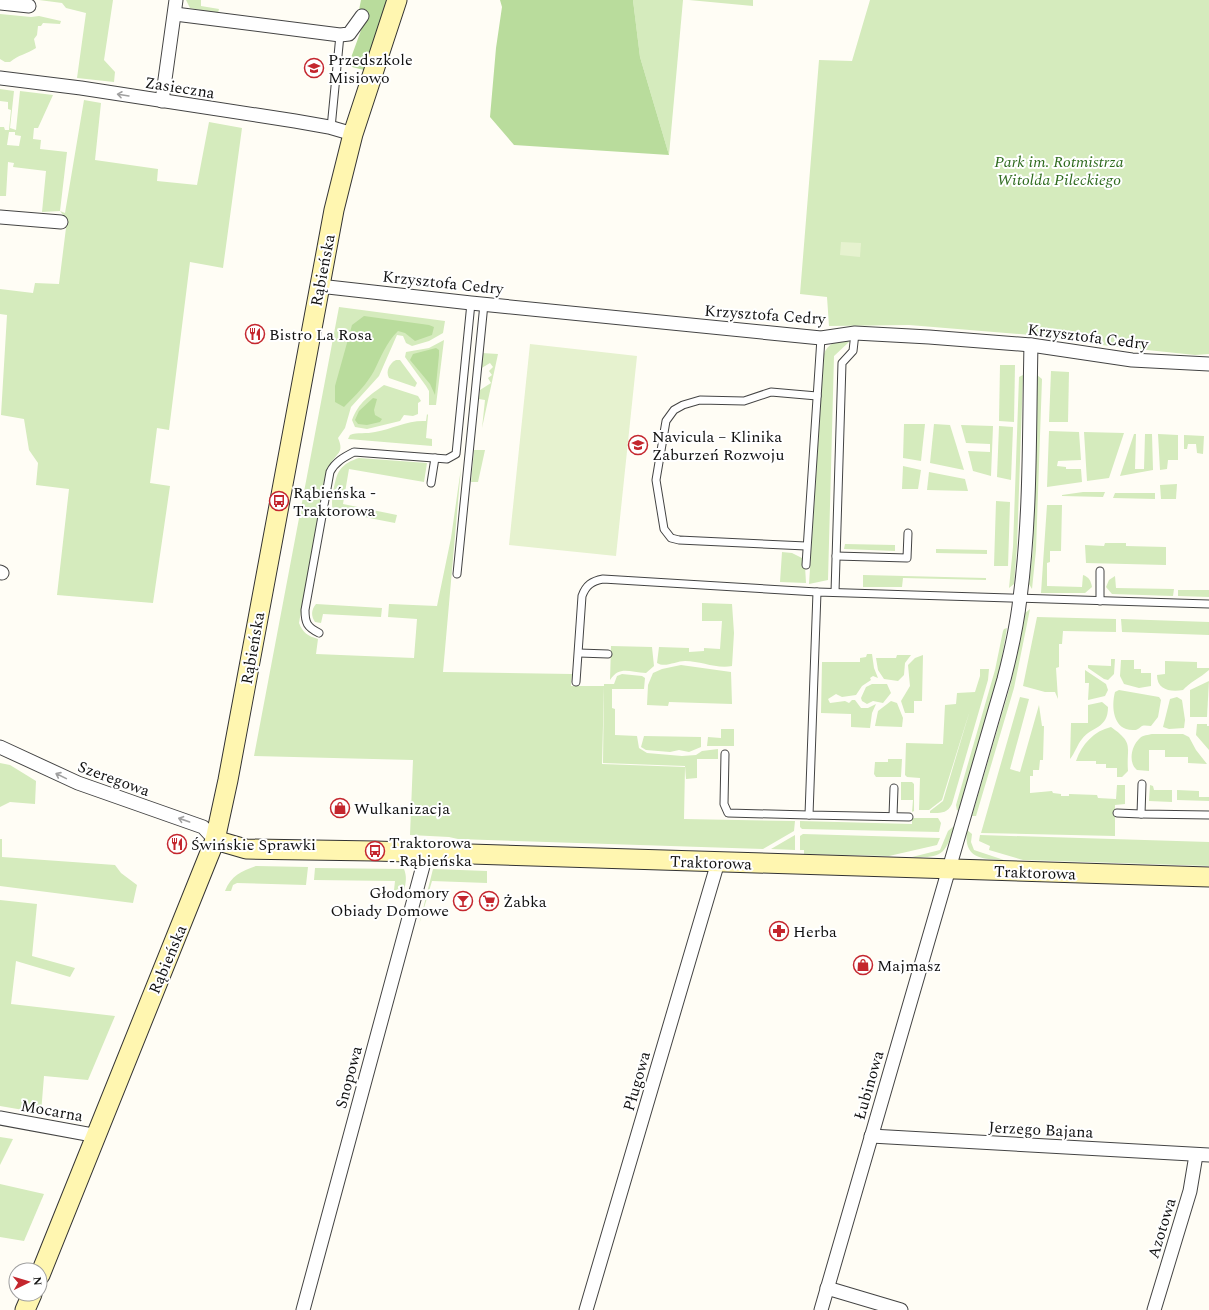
<svg xmlns="http://www.w3.org/2000/svg" width="1209" height="1310" viewBox="0 0 1209 1310" font-family="Spectral,serif">
<style>
.green{fill:#d5ebbd;fill-rule:evenodd}
.forest{fill:#b9dc9c}
.pitch{fill:#e6f2cf}
.lines{fill:none;stroke-linecap:round;stroke-linejoin:round}
.lane-casing{stroke:#444;stroke-width:9}
.street-casing{stroke:#444;stroke-width:15}
.secondary-casing{stroke:#333;stroke-width:21}
.lane{stroke:#fff;stroke-width:7}
.street{stroke:#fff;stroke-width:13}
.secondary{stroke:#fff6b0;stroke-width:19}
.oneway{stroke:#a0a0a0}
.labels{text-anchor:middle;stroke-width:4;stroke-linejoin:round;paint-order:stroke}
.poi-label{font-size:16px;fill:#111;stroke:#fff;text-anchor:start}
.street-label{font-size:16px;fill:#111;stroke:#fff}
.park-label{font-size:16px;font-style:italic;fill:#2f6b1f;stroke:#fff}
</style>
<rect width="100%" height="100%" fill="#fffdf5"/>
<g class="green">
<path d="M39,0h74l-9,60 11,12 -1,10 -37,-4 9,-65 -20,-5 -4,-5z"/>
<path d="M186,0h15v6l18,3 -1,4 -28,-5z"/>
<path d="M633,0h50l-14,155 -29,-98z"/>
<path d="M689,0h64v6z"/>
<path d="M870,0h339v354l-14,1 -86,-9 -65,-10 -135,-11 -80,1 -2,-29 -27,-3 19,-234 33,1z"/>
<path d="M0,14l31,3 8,-1 22,5 -1,3 -17,-1 -2,3h-3l-1,9 -3,4 2,9c-9,6 -18,7 -26,14h-5l-5,-3z"/>
<path d="M0,89l14,2 -4,37 6,2 4,-39 33,4 -15,33h-4l-1,11 8,1 -1,9 27,3 -7,59 5,2 19,-113 17,3 -6,57 63,9 -1,12 40,4 12,-63 33,6 -19,140 -33,-6 -21,168 -12,-2 -7,55 20,3 -17,117 -96,-8 12,-106 -33,-4 2,-22 -9,-13 -5,-31 -23,-4 6,-100 -7,-1v-25l33,4 2,-10 24,1 8,-64 -7,-9 -18,1 4,-41 -33,-4 1,-4 -6,-1 -2,34h-6v-69h4l1,3h4l2,-20 -3,-1v-7l-8,-1zM9,132h6v3l6,1 -2,10 -12,-1z"/>
<path d="M339,307l106,14 -2,12 -14,8 -17,5 -6,-3 -3,-7 -6,-1 -18,41 -28,31 -6,21 -7,10c6,14 0,14 -7,25 -4,5 -5,12 -7,18l-25,142c4,10 9,13 19,16l-2,15 98,4 3,-39 -29,-2 1,-13 48,2 14,-68 10,-70 -18,204 129,2 -1,12h33l-2,78 83,3 -1,52 111,2 -1,10 -31,18 -305,-10 -9,-2 -39,-2 3,-75 -159,-4z"/>
<path d="M847,338l2,4 -15,14 -6,224 -19,4 15,-230c4,-11 13,-13 23,-16z"/>
<path d="M444,340l-8,65h-7v-14l-3,-5 -21,-29 1,-5 23,-4z"/>
<path d="M482,353l16,1 -16,74 3,-28 -6,-1 1,-9 11,-7 -3,-5 4,-3 -3,-4 4,-4 -3,-4 -10,6z"/>
<path d="M396,360h4l17,23 -2,4 -26,-9c-4,-7 1,-15 7,-18z"/>
<path d="M1000,365h15l-1,57 -15,-1z"/>
<path d="M1051,371l18,1 -1,50h-19z"/>
<path d="M1023,375l-6,172 -3,37 -5,4 4,-41 6,-170z"/>
<path d="M1037,375l5,4 -6,171 -4,39 -3,-5 4,-35z"/>
<path d="M384,385l34,11 3,5 -3,2v11l-5,2 -9,-1 -4,6 -33,8 -12,-2 -3,-7c7,-18 17,-24 32,-35z"/>
<path d="M427,414l1,1 -2,23 6,1v7l-84,-7 2,-4c7,-3 17,-1 25,-3 17,-3 33,-12 51,-11z"/>
<path d="M904,424h21l-4,37 -18,-3z"/>
<path d="M934,424l16,1 14,45 -34,-7z"/>
<path d="M961,425l32,1 -2,50 -18,-5 -5,-20 22,1v-8l-24,-1z"/>
<path d="M999,426l14,1 -2,53 -14,-3z"/>
<path d="M1049,431l30,1 2,28 -23,1 -1,5 9,1v2h15l1,13 -35,5z"/>
<path d="M1084,432l40,1 -15,45 -22,3z"/>
<path d="M1134,434h2l-1,35h9l1,-35h7l1,36 -33,6z"/>
<path d="M1158,434l20,1v25h-10l-1,9 -7,1z"/>
<path d="M1184,435l20,1 -1,18 -6,-1 -1,-9h-8l-1,5h-3z"/>
<path d="M474,450h11l-7,32h-7z"/>
<path d="M359,458l68,5 -3,19 -75,-13 -6,35 54,11 -2,8 -62,-12c-3,-6 2,-36 7,-41 4,-6 12,-10 19,-12z"/>
<path d="M903,466l18,4 -3,19h-16z"/>
<path d="M929,472l36,7 3,12 -41,-1z"/>
<path d="M1177,484l-1,15h-15l-1,-14z"/>
<path d="M1083,492h22l-2,5 -41,-1v-1z"/>
<path d="M1115,493h40v6l-42,-1z"/>
<path d="M996,501l14,1 -2,64h-14z"/>
<path d="M1047,505h15l-1,46h-11v11l-3,1v23l35,1 1,-12c6,2 8,6 9,12l-7,6h-44z"/>
<path d="M1105,543h21v3l40,1v18l-80,-2 -1,-18 19,1z"/>
<path d="M845,544l50,1v6l-51,-2z"/>
<path d="M936,549l51,1v4l-51,-1z"/>
<path d="M782,552l10,1 10,5v8h3l1,17 -26,-1z"/>
<path d="M863,575l123,3v2l-83,-2 -1,9h-39z"/>
<path d="M1115,576l1,12 58,1 -1,7 -61,-2 -6,-7 3,-7z"/>
<path d="M1178,590h31v7l-31,-1z"/>
<path d="M702,603l30,1 2,29 -2,33c-16,3 -31,-5 -47,-5 -9,0 -20,7 -28,2l2,-16 30,1v4l15,-1v-3l16,1 2,-28h-20z"/>
<path d="M316,604l66,4 -1,9 -58,-3 -2,9 -6,-1c-4,-6 -4,-12 1,-18z"/>
<path d="M1030,609l-16,79 -38,128h-4l39,-133 14,-70z"/>
<path d="M1037,617l79,2v13l-53,-1 -1,13h-3v23l-3,1 2,31 -3,-7h-10l-22,-6z"/>
<path d="M1121,619l88,3v13l-87,-3z"/>
<path d="M1007,628l-7,40 -40,139 -3,4 -1,-6 39,-135 8,-39 1,-2z"/>
<path d="M611,646l41,1 2,19 -8,7c-16,0 -26,-8 -36,7z"/>
<path d="M867,654h5l2,14 4,10 -5,-2 -3,2 1,2 -9,6 -6,9 -14,2 -6,-3 -8,5 2,4 15,-2 4,2 3,-3h3l6,8h7l8,-4 -4,9 -2,15 -19,-1v-13l-30,-1 1,-51h38v-4l6,-1z"/>
<path d="M897,655h14l-6,8 -1,12 -6,6 -14,-2 -6,-9 -2,-12h20z"/>
<path d="M923,655l-1,46h-8v12h-9l-4,-12 9,-15 -2,-21 7,-7z"/>
<path d="M1111,659h4l-1,15 -6,6 -4,-1 -16,-11v-3l23,1z"/>
<path d="M1121,660h13v9h7v4h10v13l-12,2 -15,-4 -4,-8z"/>
<path d="M1165,661l32,1v6h12v2c-9,8 -19,12 -26,20 -13,2 -26,0 -26,-15l8,-1z"/>
<path d="M681,665l50,7 1,32 -63,-2 -1,4 -21,-1 1,-20 5,-12 9,-4z"/>
<path d="M980,669h9l-1,11 -36,124c-5,10 -12,9 -22,9v-2l13,-10 27,-91 -28,90 -13,10h-10l1,-32 -13,-1 -2,-2 1,-32 37,1 2,-39 11,-1 1,-11 18,-1 5,-16z"/>
<path d="M1085,670l21,14 2,6 -3,6 -17,4 1,-17h-4z"/>
<path d="M622,674l20,2 3,2 -1,11h-32v19l3,1v26l22,1 2,12 8,5 35,3 14,-1 6,-4 16,-2v10h-21v19l-11,1 -1,-13 -82,-3 1,-79h10l3,-8z"/>
<path d="M1209,681l-2,36h-17v-27z"/>
<path d="M872,684h15l4,9 -8,10 -10,-2 -6,3 -5,-3 -1,-3 5,-11z"/>
<path d="M1119,690l40,7 2,3 -3,17 -7,9c-3,0 -6,-1 -9,0 -3,2 -4,4 -8,4 -21,1 -23,-23 -19,-38z"/>
<path d="M1020,697l9,2 -19,70 10,3 19,-67 3,21h2l-1,34h-3l-1,10h-6v6h-3v17l22,-2 1,2 8,1v2h8v-2l28,1 1,3 18,1 1,-14h8v19l-10,1v31l-134,-3z"/>
<path d="M1177,697l5,3 3,20 -1,8 -15,1 -6,-2 7,-28z"/>
<path d="M891,701l6,2 6,15 -1,9 -27,-1 3,-15z"/>
<path d="M1102,702l6,5c0,22 -16,19 -26,32 -5,6 -7,14 -12,20l1,-36h17v-18z"/>
<path d="M1197,724h10v2h2v24l-13,-15z"/>
<path d="M1111,727c24,17 15,19 17,44l-6,6h-5v-9h-11v-4h-10v-3h-20c6,-17 18,-30 35,-34z"/>
<path d="M721,729h13v17h-27l1,-9 13,1z"/>
<path d="M1152,734h31l6,3 7,13 11,14 -19,-1v-6h-23v-7h-16v21l-12,-1c-9,-7 -6,-24 3,-32 3,-3 8,-3 12,-4z"/>
<path d="M644,736l57,1v10l-12,5 -10,-2 -9,2 -24,-2 -5,-3z"/>
<path d="M888,759h14l-1,18h-25l-2,-3 1,-12h13z"/>
<path d="M0,763l10,2 26,16 -1,23 -25,-2 -10,5z"/>
<path d="M901,782h11l2,2v27l-2,1 1,-12h-12z"/>
<path d="M1150,785l3,1 1,4h18v12l-23,-1z"/>
<path d="M1177,790l22,1v6h10v4l-32,-1z"/>
<path d="M912,818h26l3,5 -2,9 -137,-3 -2,-2v-6l112,3z"/>
<path d="M954,826c-8,29 -13,32 -42,31l28,-7 8,-19z"/>
<path d="M967,830l5,4 -1,8 3,8 30,10c-22,-1 -41,-1 -37,-30z"/>
<path d="M803,834l137,4 -3,7 -48,11 -85,-2v-4h-4v-14z"/>
<path d="M795,835v15l-24,-1z"/>
<path d="M980,835l229,7v24l-186,-6 -34,-10 1,-4 -11,-5z"/>
<path d="M0,839h2v18l113,8 6,8 16,12 -4,18 -133,-17z"/>
<path d="M256,866l52,1 -2,18 -69,-2 -4,2 -2,6h-6c6,-15 16,-20 31,-25z"/>
<path d="M315,868l89,1c3,8 2,13 0,22l-10,-1 1,-9 -81,-1z"/>
<path d="M433,869l54,2v12l-55,-2 -13,44z"/>
<path d="M0,900l37,4 -5,52 43,12 -5,9 -54,-16 -5,43 104,12 -27,64 -44,-4 -3,37 -41,-7z"/>
<path d="M0,1137l13,2 -13,26z"/>
<path d="M0,1184l44,10 -20,47 -24,-4z"/>
</g>
<g class="forest">
<path d="M361,0h26l-23,70 -16,-4 16,-44 -6,-7z"/>
<path d="M500,0h133l7,57 29,98 -155,-10 -24,-28 6,-69 6,-41z"/>
<path d="M364,316l65,9 5,2 -2,8 -17,6 -10,-8 -7,-2c-12,12 -17,26 -24,40 -7,13 -19,25 -30,36l-9,-5v-16l17,-61z"/>
<path d="M436,348l3,2v5l-4,40 -5,-11 -20,-24 3,-6z"/>
<path d="M373,398l4,1 -3,11 1,5 7,4 -2,3 -13,3 -9,-1 -3,-4 4,-9z"/>
</g>
<g class="pitch">
<path d="M841,242l20,1 -1,14 -20,-2z"/>
<path d="M530,344l107,12 -21,200 -107,-11z"/>
</g>
<g class="lines">
<g class="lane-casing">
<g id="lane">
<path d="M331,128l9,-93"/>
<path d="M431,483l4,-25"/>
<path d="M806,546l-127,-6 -8,-2 -7,-9 -8,-49 10,-59 8,-11 9,-5 17,-5 44,1 27,-9 46,4"/>
<path d="M836,556l71,2 1,-25"/>
<path d="M806,565l15,-227"/>
<path d="M457,574l27,-270"/>
<path d="M835,592l7,-229 11,-12 2,-18"/>
<path d="M1100,601v-30"/>
<path d="M319,633c-12,-6 -14,-10 -14,-23l25,-138c5,-10 14,-15 24,-20l93,7 9,-5 15,-151"/>
<path d="M579,653l29,1"/>
<path d="M576,682l6,-86c4,-11 10,-15 21,-17l214,13"/>
<path d="M725,754l-1,50 4,9 81,2"/>
<path d="M1142,784l-1,30 68,1"/>
<path d="M1117,813l24,1"/>
<path d="M893,816l1,-28"/>
<path d="M909,817l-100,-2 8,-223 392,12"/>
</g>
</g>
<g class="street-casing">
<g id="street">
<path d="M0,3l29,3"/>
<path d="M175,14l165,21 9,-1 13,-18"/>
<path d="M0,78l81,10 214,33 34,6 24,7"/>
<path d="M162,101l14,-101"/>
<path d="M0,217l61,5"/>
<path d="M319,286l152,17 350,35 34,-5 74,4 102,8 101,15 77,4"/>
<path d="M0,572l2,1"/>
<path d="M0,747l78,36 125,44 12,13"/>
<path d="M0,1118l98,18"/>
<path d="M871,1136l338,19"/>
<path d="M827,1288l74,22"/>
<path d="M303,1310l120,-444 1,-13"/>
<path d="M586,1310l132,-448"/>
<path d="M821,1310l183,-631c7,-27 13,-54 16,-81 11,-83 9,-169 11,-253"/>
<path d="M1154,1310l36,-119 6,-36"/>
</g>
</g>
<g class="secondary-casing">
<g id="secondary">
<path d="M215,840l31,9 129,2 834,26"/>
<path d="M40,1275l175,-435 13,-60 106,-570 19,-76 44,-134"/>
<path d="M25,1310l7,-16"/>
</g>
</g>
<use href="#lane" class="lane"/>
<use href="#street" class="street"/>
<use href="#secondary" class="secondary"/>
</g>
<defs><path id="oneway-shaft" d="M-6 0H5M1.5-3L5.5 0L1.5 3" fill="none" stroke-width="1.6" stroke-linecap="round" stroke-linejoin="round"/></defs>
<g class="oneway">
<use href="#oneway-shaft" transform="translate(123 95) rotate(-171)"/>
<use href="#oneway-shaft" transform="translate(61 776) rotate(-154)"/>
<use href="#oneway-shaft" transform="translate(184 820) rotate(-161)"/>
</g>
<defs>
<g id="school-ring" transform="scale(1)"><circle r="9.5" fill="#fff" stroke="#c4262e" stroke-width="1.5"/><path d="M0-5L7-2L0 1L-7-2ZM-4 1L0 2.5L4 1V4Q0 6-4 4Z" fill="#c4262e"/></g>
<g id="restaurant-ring" transform="scale(1)"><circle r="9.5" fill="#fff" stroke="#c4262e" stroke-width="1.5"/><path d="M-5-6h1v4h1v-4h1v4h1v-4h1v5L-1.5 .5V6h-2V.5L-5-1ZM5-6V6H3V1.5H1.5Q1.5-4 5-6Z" fill="#c4262e"/></g>
<g id="bus-ring" transform="scale(1)"><circle r="9.5" fill="#fff" stroke="#c4262e" stroke-width="1.5"/><path d="M-5-6H5V4H4V6H2V4H-2V6H-4V4H-5ZM-3.5-4V0h7V-4ZM-3.5 1.2v1.5H-2V1.2ZM2 1.2v1.5H3.5V1.2Z" fill="#c4262e"/></g>
<g id="shop-ring" transform="scale(1)"><circle r="9.5" fill="#fff" stroke="#c4262e" stroke-width="1.5"/><path d="M-5-2.5h2.3a2.7 3.5 0 0 1 5.4 0H5L5.5 6h-11ZM-1.5-2.5h3a1.5 2.3 0 0 0-3 0Z" fill="#c4262e"/></g>
<g id="bar-ring" transform="scale(1)"><circle r="9.5" fill="#fff" stroke="#c4262e" stroke-width="1.5"/><path d="M-6-5H6L.8 .8V4.5H3.5V6h-7V4.5H-.8V.8Z" fill="#c4262e"/></g>
<g id="supermarket-ring" transform="scale(1)"><circle r="9.5" fill="#fff" stroke="#c4262e" stroke-width="1.5"/><path d="M-6-5.5h2.5l.6 2H6L4.5 2H-2.5L-4.4-4H-6ZM-1.5 3.2a1.3 1.3 0 1 0 .1 0ZM3 3.2a1.3 1.3 0 1 0 .1 0Z" fill="#c4262e"/></g>
<g id="pharmacy-ring" transform="scale(1)"><circle r="9.5" fill="#fff" stroke="#c4262e" stroke-width="1.5"/><path d="M-2-6h4v4h4v4h-4v4h-4v-4h-4v-4h4Z" fill="#c4262e"/></g>
</defs>
<g fill-rule="evenodd">
<use href="#school-ring" x="314" y="68"/>
<use href="#restaurant-ring" x="255" y="334"/>
<use href="#school-ring" x="638" y="445"/>
<use href="#bus-ring" x="279" y="501"/>
<use href="#shop-ring" x="340" y="808"/>
<use href="#restaurant-ring" x="177" y="844"/>
<use href="#bus-ring" x="375" y="851"/>
<use href="#bar-ring" x="463" y="901"/>
<use href="#supermarket-ring" x="489" y="901"/>
<use href="#pharmacy-ring" x="779" y="931"/>
<use href="#shop-ring" x="863" y="965"/>
</g>
<g class="labels">
<g class="poi-label">
<text x="328" y="65">Przedszkole<tspan x="328" dy="18">Misiowo</tspan></text>
<text x="269" y="340">Bistro La Rosa</text>
<text x="652" y="442">Navicula – Klinika<tspan x="652" dy="18">Zaburzeń Rozwoju</tspan></text>
<text x="293" y="498">Rąbieńska -<tspan x="293" dy="18">Traktorowa</tspan></text>
<text x="354" y="814">Wulkanizacja</text>
<text x="389" y="848">Traktorowa<tspan x="389" dy="18">- Rąbieńska</tspan></text>
<text x="191" y="850">Świńskie Sprawki</text>
<text x="449" y="898" text-anchor="end">Głodomory<tspan x="449" dy="18">Obiady Domowe</tspan></text>
<text x="503" y="907">Żabka</text>
<text x="793" y="937">Herba</text>
<text x="877" y="971">Majmasz</text>
</g>
<g class="street-label">
<text transform="translate(180 87) rotate(9)" y="6">Zasieczna</text>
<text transform="translate(322 270) rotate(-79)" y="6">Rąbieńska</text>
<text transform="translate(443 282) rotate(6)" y="6">Krzysztofa Cedry</text>
<text transform="translate(765 314) rotate(4)" y="6">Krzysztofa Cedry</text>
<text transform="translate(1088 336) rotate(7)" y="6">Krzysztofa Cedry</text>
<text transform="translate(252 648) rotate(-80)" y="6">Rąbieńska</text>
<text transform="translate(114 778) rotate(20)" y="6">Szeregowa</text>
<text transform="translate(711 862) rotate(2)" y="6">Traktorowa</text>
<text transform="translate(1035 872) rotate(2)" y="6">Traktorowa</text>
<text transform="translate(167 959) rotate(-67)" y="6">Rąbieńska</text>
<text transform="translate(348 1077) rotate(-75)" y="6">Snopowa</text>
<text transform="translate(636 1081) rotate(-74)" y="6">Pługowa</text>
<text transform="translate(868 1085) rotate(-74)" y="6">Łubinowa</text>
<text transform="translate(52 1110) rotate(10)" y="6">Mocarna</text>
<text transform="translate(1041 1129) rotate(3)" y="6">Jerzego Bajana</text>
<text transform="translate(1161 1228) rotate(-73)" y="6">Azotowa</text>
</g>
<g class="park-label">
<text x="1059" y="167">Park im. Rotmistrza<tspan x="1059" dy="18">Witolda Pileckiego</tspan></text>
</g>
</g>
<g transform="translate(28 1282) rotate(85)"><circle r="19" fill="#ffffff" stroke="#a0a0a0"/>
<path d="M0-3L7 15L0 10L-7 15Z" fill="#c4262e"/>
<text y="-6" font-size="11" font-weight="bold" text-anchor="middle" fill="#111111">N</text>
</g>
</svg>
